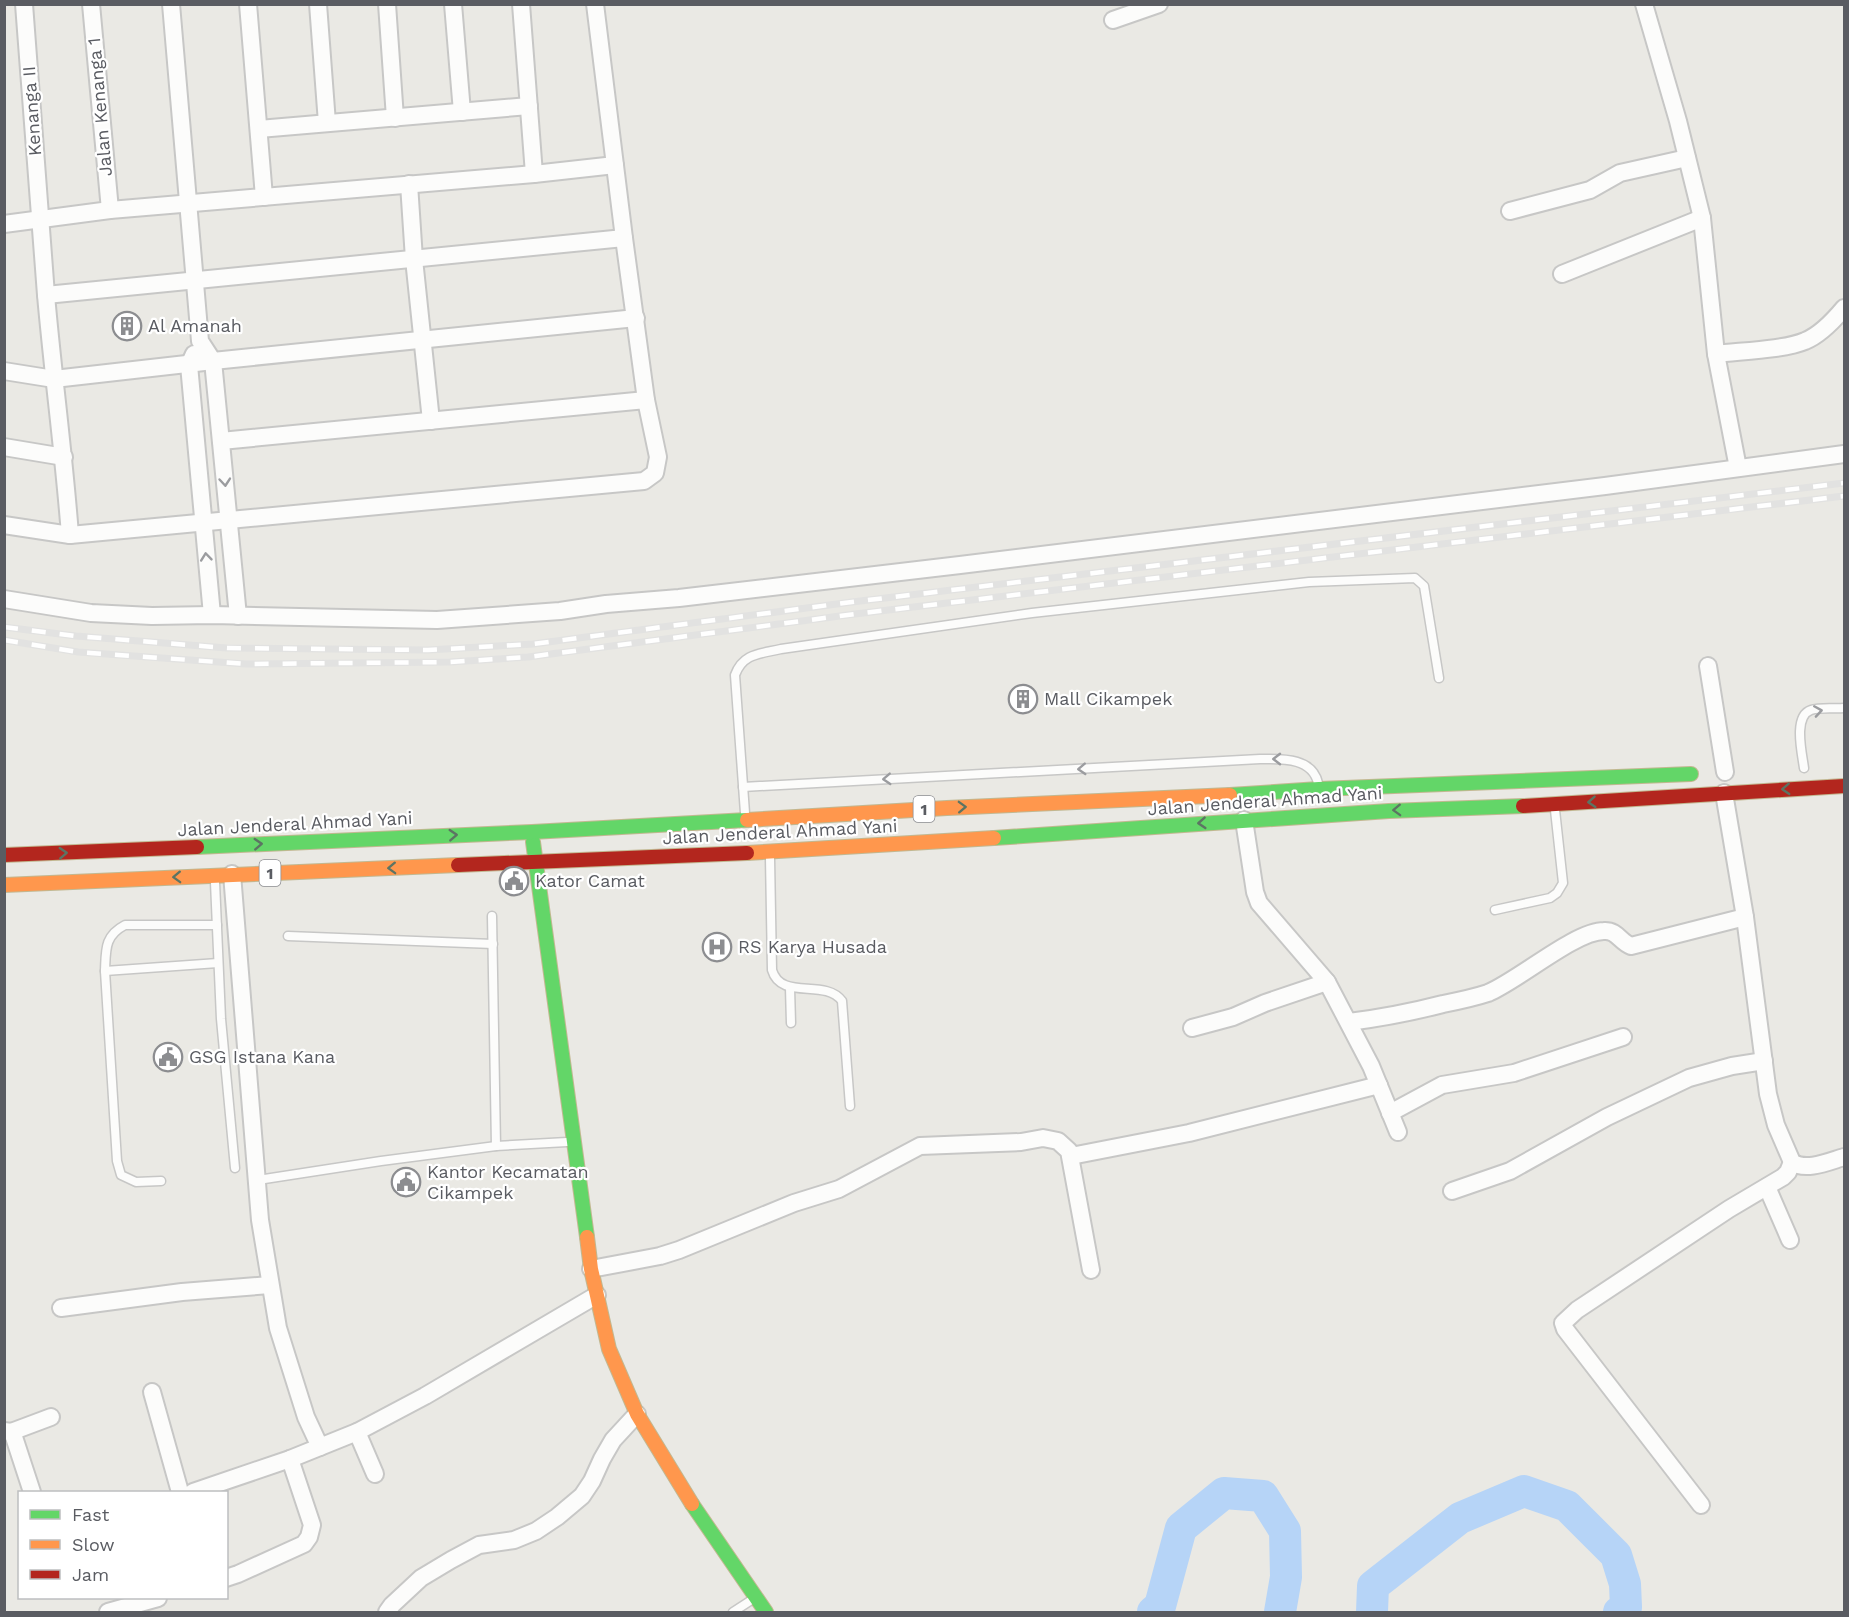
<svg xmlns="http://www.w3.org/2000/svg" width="1849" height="1617" viewBox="0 0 1849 1617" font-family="'Work Sans',sans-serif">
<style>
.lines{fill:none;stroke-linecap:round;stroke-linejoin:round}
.river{stroke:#b6d4f7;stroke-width:32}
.lane-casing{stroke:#c7c7c6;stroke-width:11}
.street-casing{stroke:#c7c7c6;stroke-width:20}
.fast-casing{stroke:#c2b891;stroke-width:16}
.slow-casing{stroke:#c2b891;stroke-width:16}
.jam-casing{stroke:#c2b891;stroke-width:16}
.lane{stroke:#fcfcfb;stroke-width:8}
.street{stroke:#fcfcfb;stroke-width:16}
.fast{stroke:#63d668;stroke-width:14}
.slow{stroke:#ff974d;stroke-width:14}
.jam{stroke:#b3261e;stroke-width:14}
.rail-casing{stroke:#e2e2e1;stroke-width:7}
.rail{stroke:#fff;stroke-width:4.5;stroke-dasharray:14;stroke-linecap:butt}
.oneway{stroke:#9b9c9f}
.oneway2{stroke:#5c7463}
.labels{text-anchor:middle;stroke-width:4.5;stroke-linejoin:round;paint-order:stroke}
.shield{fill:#fff;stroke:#8c8d91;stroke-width:1.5}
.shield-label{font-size:16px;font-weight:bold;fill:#5a5c62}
.street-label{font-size:18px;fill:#5a5c62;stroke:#fff}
.poi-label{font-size:18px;fill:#5a5c62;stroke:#fff;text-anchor:start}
</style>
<rect width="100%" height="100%" fill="#eae9e4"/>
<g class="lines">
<g class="river">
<path d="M1153,1612l7,-6 21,-78 43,-35 39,3 22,35 1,46 -6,35"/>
<path d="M1372,1612l1,-26 87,-68 64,-27 43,15 49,49 9,29 1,23 -7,5"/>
</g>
<g class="lane-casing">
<g id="lane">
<path d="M1804,768c-2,-15 -11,-52 7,-58 9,-3 24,-1 33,-2"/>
<path d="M743,787l517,-28c21,0 52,-2 58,24"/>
<path d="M745,813l-10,-138c8,-22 25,-21 46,-26l251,-36 277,-31 106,-4 9,8 15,92"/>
<path d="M770,858l2,112c9,31 53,8 70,31l8,105"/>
<path d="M215,882l6,137 14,149"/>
<path d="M1495,910l55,-12 7,-5 6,-10 -8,-73"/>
<path d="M492,916l4,230"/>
<path d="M288,936l205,8"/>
<path d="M105,971l113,-8"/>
<path d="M790,988l1,35"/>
<path d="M258,1180l123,-19 115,-15 71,-4"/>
<path d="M161,1181l-25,1 -15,-7 -4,-14 -12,-190c1,-21 -1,-35 20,-46h92"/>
<path d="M733,1612l17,-11"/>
</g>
</g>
<g class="street-casing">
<g id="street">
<path d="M24,4c7,97 14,194 22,291 7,80 18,160 24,240"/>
<path d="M91,4l19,206"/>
<path d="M171,4l29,337 13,20 25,255"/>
<path d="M248,4l16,193"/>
<path d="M318,4l9,119"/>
<path d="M387,4l8,114"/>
<path d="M453,4l9,108"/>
<path d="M521,4l13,170"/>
<path d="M1644,4l34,117 24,97 14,136 22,114"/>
<path d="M1113,20l46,-16"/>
<path d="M259,129l270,-23"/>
<path d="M409,184l5,75 17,162"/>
<path d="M1510,211l80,-21 30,-17 67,-15"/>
<path d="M4,224l106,-14 424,-36 81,-9"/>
<path d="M1562,274l140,-56"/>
<path d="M46,295l578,-57"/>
<path d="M194,354l-5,11 23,250"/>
<path d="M1716,354c24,-3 68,-4 89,-13 15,-6 29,-21 39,-33"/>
<path d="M4,371l50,8 159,-18 423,-43"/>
<path d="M221,441l425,-41"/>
<path d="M4,447l60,10"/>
<path d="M4,525l66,10 574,-54 11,-8 3,-16 -12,-57 -22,-162 -29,-234"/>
<path d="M4,599l87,14 61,3 60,-1 225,5 123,-9 46,-7 73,-6 281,-33 645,-79 239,-32"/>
<path d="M1708,666l17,106"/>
<path d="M1724,793l21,124 23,177 8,31 16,37c14,10 38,-1 52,-5"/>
<path d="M1244,820l11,72 4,11 68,79 44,84 27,66"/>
<path d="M232,874l28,346 18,108 28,89 14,30"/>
<path d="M1349,1022c32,-4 63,-10 94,-18 15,-3 30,-6 45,-11 31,-13 87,-62 116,-62 13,-1 16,11 27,15l114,-29"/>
<path d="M1192,1028l41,-11 32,-14 62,-21"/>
<path d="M1390,1113l52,-28 72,-12 109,-36"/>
<path d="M1071,1156l118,-23 190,-48"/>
<path d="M1767,1187l23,53"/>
<path d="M1452,1191l58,-20 97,-54 82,-39 43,-12 32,-5"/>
<path d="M591,1269l69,-13 19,-6 115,-47 45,-14 81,-43 101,-4 22,-4 15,3 11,10 22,119"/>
<path d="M61,1308l121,-16 88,-7"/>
<path d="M152,1392l28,100"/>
<path d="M4,1431l7,1 3,5 18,55"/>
<path d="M11,1432l40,-15"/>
<path d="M357,1432l18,42"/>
<path d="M193,1492l97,-33 67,-27 68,-36 172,-101"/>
<path d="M1701,1505l-136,-176 -2,-6 14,-13 152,-101 54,-32 5,-5 4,-10"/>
<path d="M226,1578l12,-4 66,-30 5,-7 3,-12 -22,-66"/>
<path d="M108,1612l50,-14"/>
<path d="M387,1612l5,-7 29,-27 30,-18 28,-15 35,-5 22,-9 21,-14 25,-21 10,-15 10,-22 11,-19 24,-26"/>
</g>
</g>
<g class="fast-casing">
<g id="fast">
<path d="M1230,795l89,-6 372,-15"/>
<path d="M994,838l395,-27 134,-5"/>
<path d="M533,842l54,395"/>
<path d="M197,847l335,-15 215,-12"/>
<path d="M692,1504l74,108"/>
</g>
</g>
<g class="slow-casing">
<g id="slow">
<path d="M747,820l200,-12 283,-13"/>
<path d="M747,853l247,-15"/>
<path d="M4,885l454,-20"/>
<path d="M587,1237l4,32 18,80 28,65 55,90"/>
</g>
</g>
<g class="jam-casing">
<g id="jam">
<path d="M1523,806l321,-20"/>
<path d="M4,855l193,-8"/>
<path d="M458,865l289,-12"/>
</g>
</g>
<use href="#lane" class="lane"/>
<use href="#street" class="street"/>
<use href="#fast" class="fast"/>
<use href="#slow" class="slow"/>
<use href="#jam" class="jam"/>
<g class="rail-casing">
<g id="rail">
<path d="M4,627l72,9 151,12 201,2 105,-6 319,-42 992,-119"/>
<path d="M4,640l74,12 168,12 204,-2 78,-5 327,-43 989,-118"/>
</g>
</g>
<use href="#rail" class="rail"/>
</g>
<defs><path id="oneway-chevron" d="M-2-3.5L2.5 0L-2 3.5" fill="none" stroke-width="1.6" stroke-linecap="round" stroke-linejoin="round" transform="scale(1.5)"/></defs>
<g class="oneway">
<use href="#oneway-chevron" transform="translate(225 482) rotate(85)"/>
<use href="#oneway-chevron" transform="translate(206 557) rotate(-96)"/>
<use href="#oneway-chevron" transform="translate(1818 711) rotate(-9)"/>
<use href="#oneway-chevron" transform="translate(1277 759) rotate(180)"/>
<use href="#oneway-chevron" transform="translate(1082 769) rotate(177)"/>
<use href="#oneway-chevron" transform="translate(887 779) rotate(177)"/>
</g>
<g class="oneway2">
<use href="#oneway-chevron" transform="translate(1786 789) rotate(177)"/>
<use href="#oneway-chevron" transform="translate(1592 802) rotate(176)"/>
<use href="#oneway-chevron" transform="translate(962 807) rotate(-2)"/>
<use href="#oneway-chevron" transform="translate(1397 810) rotate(178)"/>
<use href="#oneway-chevron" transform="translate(1202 823) rotate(176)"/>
<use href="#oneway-chevron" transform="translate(453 835) rotate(-3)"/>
<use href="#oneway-chevron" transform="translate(258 844) rotate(-3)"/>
<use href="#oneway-chevron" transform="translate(63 853) rotate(-3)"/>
<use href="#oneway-chevron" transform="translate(392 868) rotate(178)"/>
<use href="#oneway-chevron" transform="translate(177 877) rotate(178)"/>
</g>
<defs>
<g id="building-ring" transform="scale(1.5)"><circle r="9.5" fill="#fff" stroke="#8c8d90" stroke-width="1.5"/><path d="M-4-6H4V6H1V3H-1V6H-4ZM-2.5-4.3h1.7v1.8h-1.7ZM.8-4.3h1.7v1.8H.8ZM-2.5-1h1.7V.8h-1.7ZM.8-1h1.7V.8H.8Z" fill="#8c8d90"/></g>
<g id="civic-ring" transform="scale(1.5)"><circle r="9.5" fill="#fff" stroke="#8c8d90" stroke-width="1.5"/><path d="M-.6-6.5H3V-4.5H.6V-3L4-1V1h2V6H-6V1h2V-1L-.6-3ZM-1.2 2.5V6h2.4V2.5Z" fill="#8c8d90"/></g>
<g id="hospital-ring" transform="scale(1.5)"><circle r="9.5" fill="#fff" stroke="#8c8d90" stroke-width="1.5"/><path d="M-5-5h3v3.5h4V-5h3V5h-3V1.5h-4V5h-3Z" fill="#8c8d90"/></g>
</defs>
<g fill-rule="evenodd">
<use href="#building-ring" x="127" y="326"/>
<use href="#building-ring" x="1023" y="699"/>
<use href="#civic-ring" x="514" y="881"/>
<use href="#hospital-ring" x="717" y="947"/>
<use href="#civic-ring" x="168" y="1057"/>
<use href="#civic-ring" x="406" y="1182"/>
</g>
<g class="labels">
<g class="shield">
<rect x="913.5" y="796" width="21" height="26" rx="4.5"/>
<rect x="259.5" y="860" width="21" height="26" rx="4.5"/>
</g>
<g class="shield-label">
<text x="924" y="815">1</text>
<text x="270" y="879">1</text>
</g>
<g class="street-label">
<text transform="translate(100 107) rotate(-95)" y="6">Jalan Kenanga 1</text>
<text transform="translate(32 111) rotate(-94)" y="6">Kenanga II</text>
<text transform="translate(1265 801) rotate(-4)" y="6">Jalan Jenderal Ahmad Yani</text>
<text transform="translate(295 824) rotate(-3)" y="6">Jalan Jenderal Ahmad Yani</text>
<text transform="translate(780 832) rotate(-3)" y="6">Jalan Jenderal Ahmad Yani</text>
</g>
<g class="poi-label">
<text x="148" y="332">Al Amanah</text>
<text x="1044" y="705">Mall Cikampek</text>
<text x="535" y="887">Kator Camat</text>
<text x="738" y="953">RS Karya Husada</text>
<text x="189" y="1063">GSG Istana Kana</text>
<text x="427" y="1178">Kantor Kecamatan<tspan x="427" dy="21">Cikampek</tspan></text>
</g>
</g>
<rect width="1849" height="1617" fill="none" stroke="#5a5c62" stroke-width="12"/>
<rect x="18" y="1491" width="210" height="108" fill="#ffffff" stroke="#bdbec0" stroke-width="1.5"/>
<rect x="30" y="1510" width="30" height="9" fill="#63d668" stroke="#bdbec0" stroke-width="1.5"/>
<text x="72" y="1521" font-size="18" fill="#5a5c62">Fast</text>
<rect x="30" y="1540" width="30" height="9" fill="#ff974d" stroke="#bdbec0" stroke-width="1.5"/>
<text x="72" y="1551" font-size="18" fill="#5a5c62">Slow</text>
<rect x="30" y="1570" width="30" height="9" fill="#b3261e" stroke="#bdbec0" stroke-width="1.5"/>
<text x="72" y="1581" font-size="18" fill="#5a5c62">Jam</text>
</svg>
